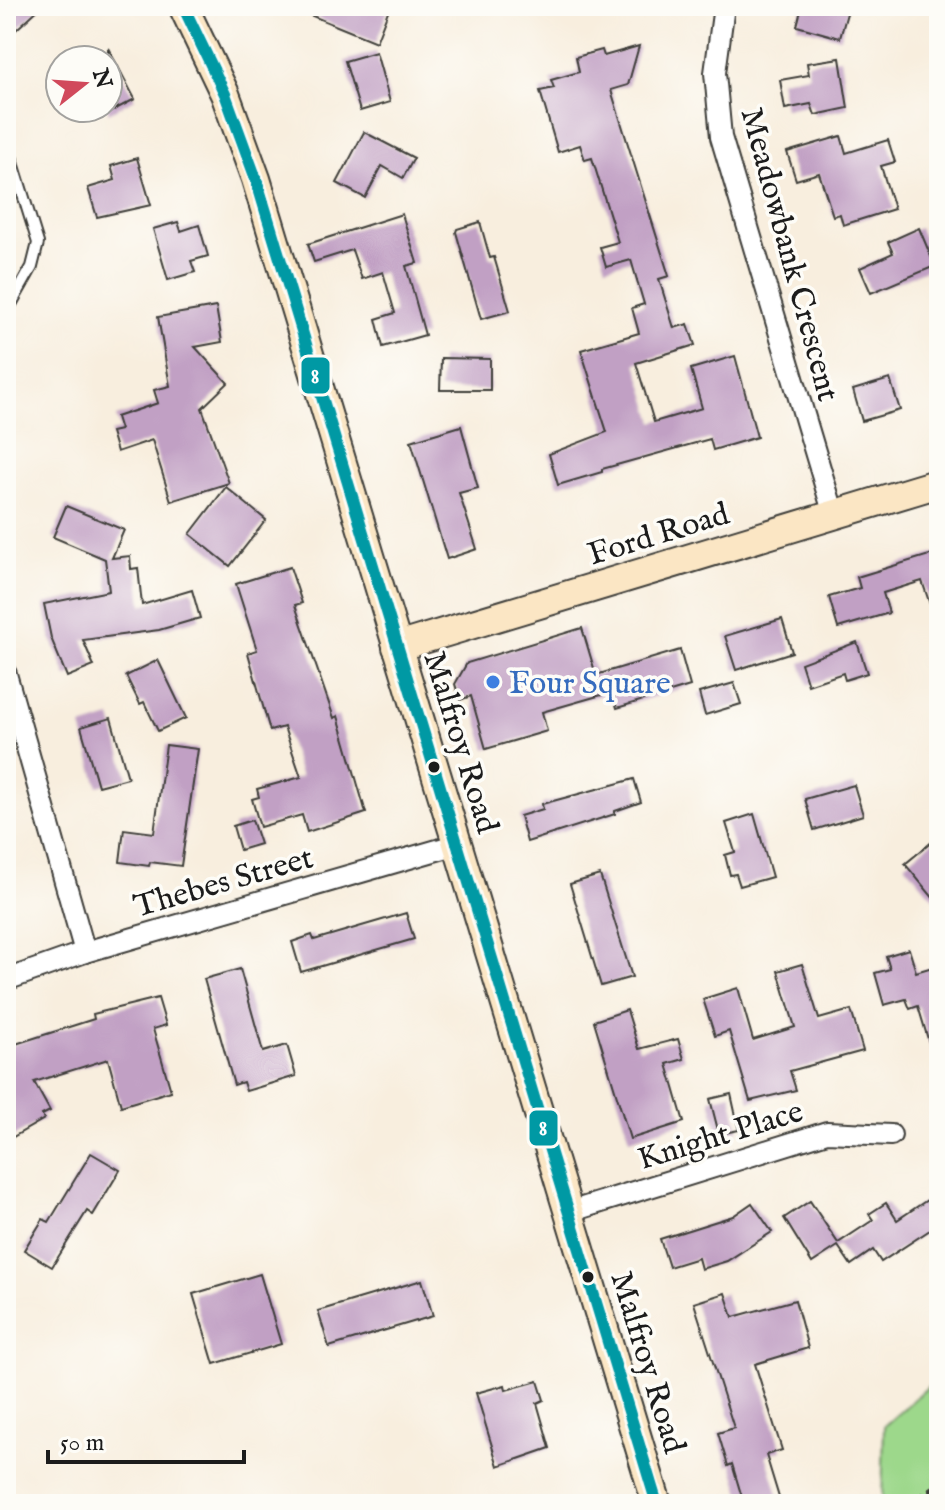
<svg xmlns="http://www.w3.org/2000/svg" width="945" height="1510" viewBox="0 0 945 1510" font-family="'IM FELL English',serif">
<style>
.green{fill:#9dd88b;stroke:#5c7a54;stroke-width:2}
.building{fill:#c1a0c4}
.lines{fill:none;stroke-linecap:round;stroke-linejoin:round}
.lane-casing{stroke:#3d3c39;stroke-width:14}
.street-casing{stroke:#3d3c39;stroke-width:24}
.secondary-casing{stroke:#3d3c39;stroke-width:32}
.path{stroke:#3d3c39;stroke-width:5;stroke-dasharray:6 6;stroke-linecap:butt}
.lane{stroke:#fff;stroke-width:10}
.street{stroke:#fff;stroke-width:20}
.secondary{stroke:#fbe6c4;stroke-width:28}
.bus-1-casing{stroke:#fdfcf7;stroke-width:18}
.bus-1{stroke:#0099a4;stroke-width:12}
.shop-dot{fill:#3f7fe0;stroke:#fdfcf7;stroke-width:3}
.bus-dot{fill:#1c1c1c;stroke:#fdfcf7;stroke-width:3}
.labels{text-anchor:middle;stroke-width:7;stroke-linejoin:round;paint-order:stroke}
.street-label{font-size:32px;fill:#1c1c1c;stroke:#fdfcf7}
.shop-label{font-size:32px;fill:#366cbe;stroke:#fdfcf7;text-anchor:start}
.line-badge{stroke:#fdfcf7;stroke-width:3}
.badge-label{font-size:22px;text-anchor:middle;font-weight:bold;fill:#fff}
</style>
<rect width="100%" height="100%" fill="#fdfcf7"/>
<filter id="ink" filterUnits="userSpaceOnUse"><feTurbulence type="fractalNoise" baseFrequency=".0125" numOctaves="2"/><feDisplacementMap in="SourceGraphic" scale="16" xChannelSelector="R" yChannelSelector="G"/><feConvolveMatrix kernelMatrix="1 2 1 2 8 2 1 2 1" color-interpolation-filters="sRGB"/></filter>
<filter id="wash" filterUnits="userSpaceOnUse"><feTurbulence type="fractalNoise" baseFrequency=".006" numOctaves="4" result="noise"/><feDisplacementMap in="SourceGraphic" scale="32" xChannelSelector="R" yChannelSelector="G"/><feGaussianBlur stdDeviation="1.8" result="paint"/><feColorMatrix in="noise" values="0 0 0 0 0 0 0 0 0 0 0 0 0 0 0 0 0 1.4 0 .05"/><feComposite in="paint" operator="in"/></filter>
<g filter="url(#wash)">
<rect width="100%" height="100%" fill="#f8eede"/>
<path class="green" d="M939,1377v127h-57l2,-78z"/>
<g id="blocks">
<g class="building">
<path d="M6,6h36l-36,33z"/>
<path d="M288,6h102l-14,36z"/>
<path d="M802,6h47l-9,32 -43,-12z"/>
<path d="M639,46l-11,39 -17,5 58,186 -10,3 15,49 14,-4 7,21 -59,18 18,59 48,-14 -11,-39 44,-13 22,81 -44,13 -3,-11 -108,30v3l-44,13 -9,-31 58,-22 -26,-82 58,-17 -7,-25 12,-4 -13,-44 -25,7 -6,-20 18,-5 -26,-84 -7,2 -5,-15 -22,7 -18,-61 14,-3 -3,-8 28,-8 -3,-15 26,-7 2,6z"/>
<path d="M108,48l27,51 -27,14z"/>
<path d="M376,52l14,50 -30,9 -15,-50z"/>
<path d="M840,58l8,50 -33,7 -4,-11 -26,5 -5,-29 29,-5 -2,-12z"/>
<path d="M364,132l50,26 -11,20 -21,-12 -17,32 -28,-15z"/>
<path d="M841,136l5,17 42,-13 7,22 -14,4 13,43 -51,16 -3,-11 -7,2 -14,-43 -23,7 -9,-28z"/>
<path d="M137,158l14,47 -54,12 -9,-29 27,-8 -4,-14z"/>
<path d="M402,214l15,49 -11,3 19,69 -42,12 -7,-28 19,-6 -12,-41 -21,7 -10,-29 -38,12 -6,-18z"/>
<path d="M178,222l3,9 18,-6 9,31 -17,5 4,11 -27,8 -15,-51z"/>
<path d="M480,222l10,36 4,-1 16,54 -29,8 -25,-87 1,-3z"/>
<path d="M919,228l16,38 -64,27 -11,-25 33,-15 -5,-11z"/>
<path d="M216,307l6,35 -27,5 33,36 -26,25 27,75 -58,18 -19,-61 -35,12 -6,-20 9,-2 -4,-13 42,-14 -4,-13 16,-4 -12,-69z"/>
<path d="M441,358l49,1v31h-50z"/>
<path d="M890,379l10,31 -38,11 -9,-31z"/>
<path d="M461,426l17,62 -19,5 18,56 -30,10 -36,-118z"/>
<path d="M226,487l40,33 -36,46 -40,-32z"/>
<path d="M66,506l58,24 -12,28 18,-2 1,13 7,-1 4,37 50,-15 8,28 -41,12 -76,10 11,26 -27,11 -16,-39 -7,-34 65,-13 -4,-32 -52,-22z"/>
<path d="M939,552v67h-4l-13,-38 -39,12 6,20 -51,15 -9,-31 31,-9 -3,-11z"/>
<path d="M290,567l12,36 -7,2 39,113 4,-2 28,97 -59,19 -5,-17 -42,12 -8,-28 7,-2 -2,-8 44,-12 -17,-50 -14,4 -22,-78 9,-3 -21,-66z"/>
<path d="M782,619l10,33 -56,18 -11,-34z"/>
<path d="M582,628l14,47 84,-25 10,36 -73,22 -5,-16 -70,20 5,19 -61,18 -15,-53 -11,4 -5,-16 12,-21z"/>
<path d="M857,642l10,31 -22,7 -2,-7 -35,12 -7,-22z"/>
<path d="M158,660l28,58 -28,13 -14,-29 -4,2 -14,-28z"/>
<path d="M734,683l7,21 -36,11 -6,-22z"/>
<path d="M111,718l17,60 -30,8 -17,-59z"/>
<path d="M166,745l32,4 -17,117 -31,-4 -1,4 -29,-4 4,-33 30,4z"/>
<path d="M634,779l7,23 -26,9v3l-88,28 -7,-26 23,-7 -1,-5z"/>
<path d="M854,785l9,30 -49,15 -9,-31z"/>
<path d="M754,814l18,63 -32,9 -4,-12 -6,1 -5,-20 10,-3 -9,-29z"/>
<path d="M252,820l8,24 -20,6 -7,-24z"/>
<path d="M939,836v69l-34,-41z"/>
<path d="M600,875l32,102 -31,9 -31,-102z"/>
<path d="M406,913l8,26 -113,33 -9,-30 20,-7 2,5z"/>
<path d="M909,949l7,23 23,-7v93l-5,1 -16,-53 -8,3 -4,-10 -22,6 -9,-32 15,-4 -4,-13z"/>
<path d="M802,964l17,55 32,-9 12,41 -73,20 6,19 -46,11 -21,-70 -14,5 -12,-37 35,-11 15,52 42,-13 -17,-56z"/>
<path d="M240,969l23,83 24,-7 9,31 -50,15 -3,-9 -9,3 -30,-106z"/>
<path d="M158,998l8,27 -13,4 18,62 -50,15 -13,-47 -74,23 16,29 -8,4 2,4 -38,22v-94l88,-28 -1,-5z"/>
<path d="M627,1010l12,39 39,-10 6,20 -17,5 17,58 -54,17 -36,-118z"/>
<path d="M731,1094l8,36 -20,4 -9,-35z"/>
<path d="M91,1153l29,17 -27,45 -6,-4 -35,56 -28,-17 19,-31 6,3z"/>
<path d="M939,1192v32l-58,38 -8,-12 -22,15 -13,-19 -26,17 -28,-45 26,-17 28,42 35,-23 -4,-6 17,-11 11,17z"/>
<path d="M752,1203l20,29 -45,29 -26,8 -3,-11 -29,9 -9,-28 73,-23z"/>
<path d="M260,1274l21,70 -67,20 -21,-70z"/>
<path d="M422,1280l11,36 -104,31 -11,-36z"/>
<path d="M725,1293l8,24 62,-17 13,48 -53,16 27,86 -16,5 15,49h-37l-12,-40 -4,2 -10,-33 16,-5 -40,-125z"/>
<path d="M538,1381l6,19 -7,3 13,45 -52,18 -22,-73 29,-8 1,5z"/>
</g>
</g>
</g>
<g filter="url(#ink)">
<use href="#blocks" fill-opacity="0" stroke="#3d3c39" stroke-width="2"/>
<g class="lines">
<g class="lane-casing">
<path id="lane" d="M6,140l32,103 -6,24 -26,46"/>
</g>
<g class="street-casing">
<g id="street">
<path d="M724,6l-9,67 6,64 113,378"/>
<path d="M6,674l79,278"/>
<path d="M6,980l79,-28 373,-108"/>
<path d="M569,1212l258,-80 64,3"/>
</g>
</g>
<g class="secondary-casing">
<g id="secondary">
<path d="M183,6l42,88 31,85 401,1325"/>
<path d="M397,647l542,-164"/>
</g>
</g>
<path class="path" d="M909,1504l30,-20"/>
<use href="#lane" class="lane"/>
<use href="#street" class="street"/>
<use href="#secondary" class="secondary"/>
<g class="bus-1-casing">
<path id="bus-1" d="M183,6l42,88 31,85 401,1325"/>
</g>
<use href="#bus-1" class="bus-1"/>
</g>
</g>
<circle class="shop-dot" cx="493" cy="682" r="8"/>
<g class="bus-dot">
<circle cx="434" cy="767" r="7"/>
<circle cx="588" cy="1277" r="7"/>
</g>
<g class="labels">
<g class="street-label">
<text transform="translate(791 254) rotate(75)" y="11">Meadowbank Crescent</text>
<text transform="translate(658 533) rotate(-17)" y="11">Ford Road</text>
<text transform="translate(462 742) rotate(73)" y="11">Malfroy Road</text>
<text transform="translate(223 881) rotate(-16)" y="11">Thebes Street</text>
<text transform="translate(720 1134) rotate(-17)" y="11">Knight Place</text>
<text transform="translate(649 1362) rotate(73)" y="11">Malfroy Road</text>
</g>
<g class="shop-label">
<text x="509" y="693">Four Square</text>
</g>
</g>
<g class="line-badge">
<rect x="300" y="356" width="31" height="39" rx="8" fill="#0099a4"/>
<rect x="528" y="1109" width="31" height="38" rx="8" fill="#0099a4"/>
</g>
<g class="badge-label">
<text x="315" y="383">8</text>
<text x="543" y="1135">8</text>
</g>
<rect width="945" height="1510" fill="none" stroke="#fdfcf7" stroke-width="32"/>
<g transform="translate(84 84) rotate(73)"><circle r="38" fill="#fdfcf7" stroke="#a3a29f" stroke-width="2"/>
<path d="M0-6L14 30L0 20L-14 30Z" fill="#d1495b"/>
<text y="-12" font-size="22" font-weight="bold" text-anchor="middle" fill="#1c1c1c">N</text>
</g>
<path d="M48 1450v12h196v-12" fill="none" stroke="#1c1c1c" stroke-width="4"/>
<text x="60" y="1450" font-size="24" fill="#1c1c1c" stroke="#fdfcf7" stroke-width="6" paint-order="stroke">50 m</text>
</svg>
